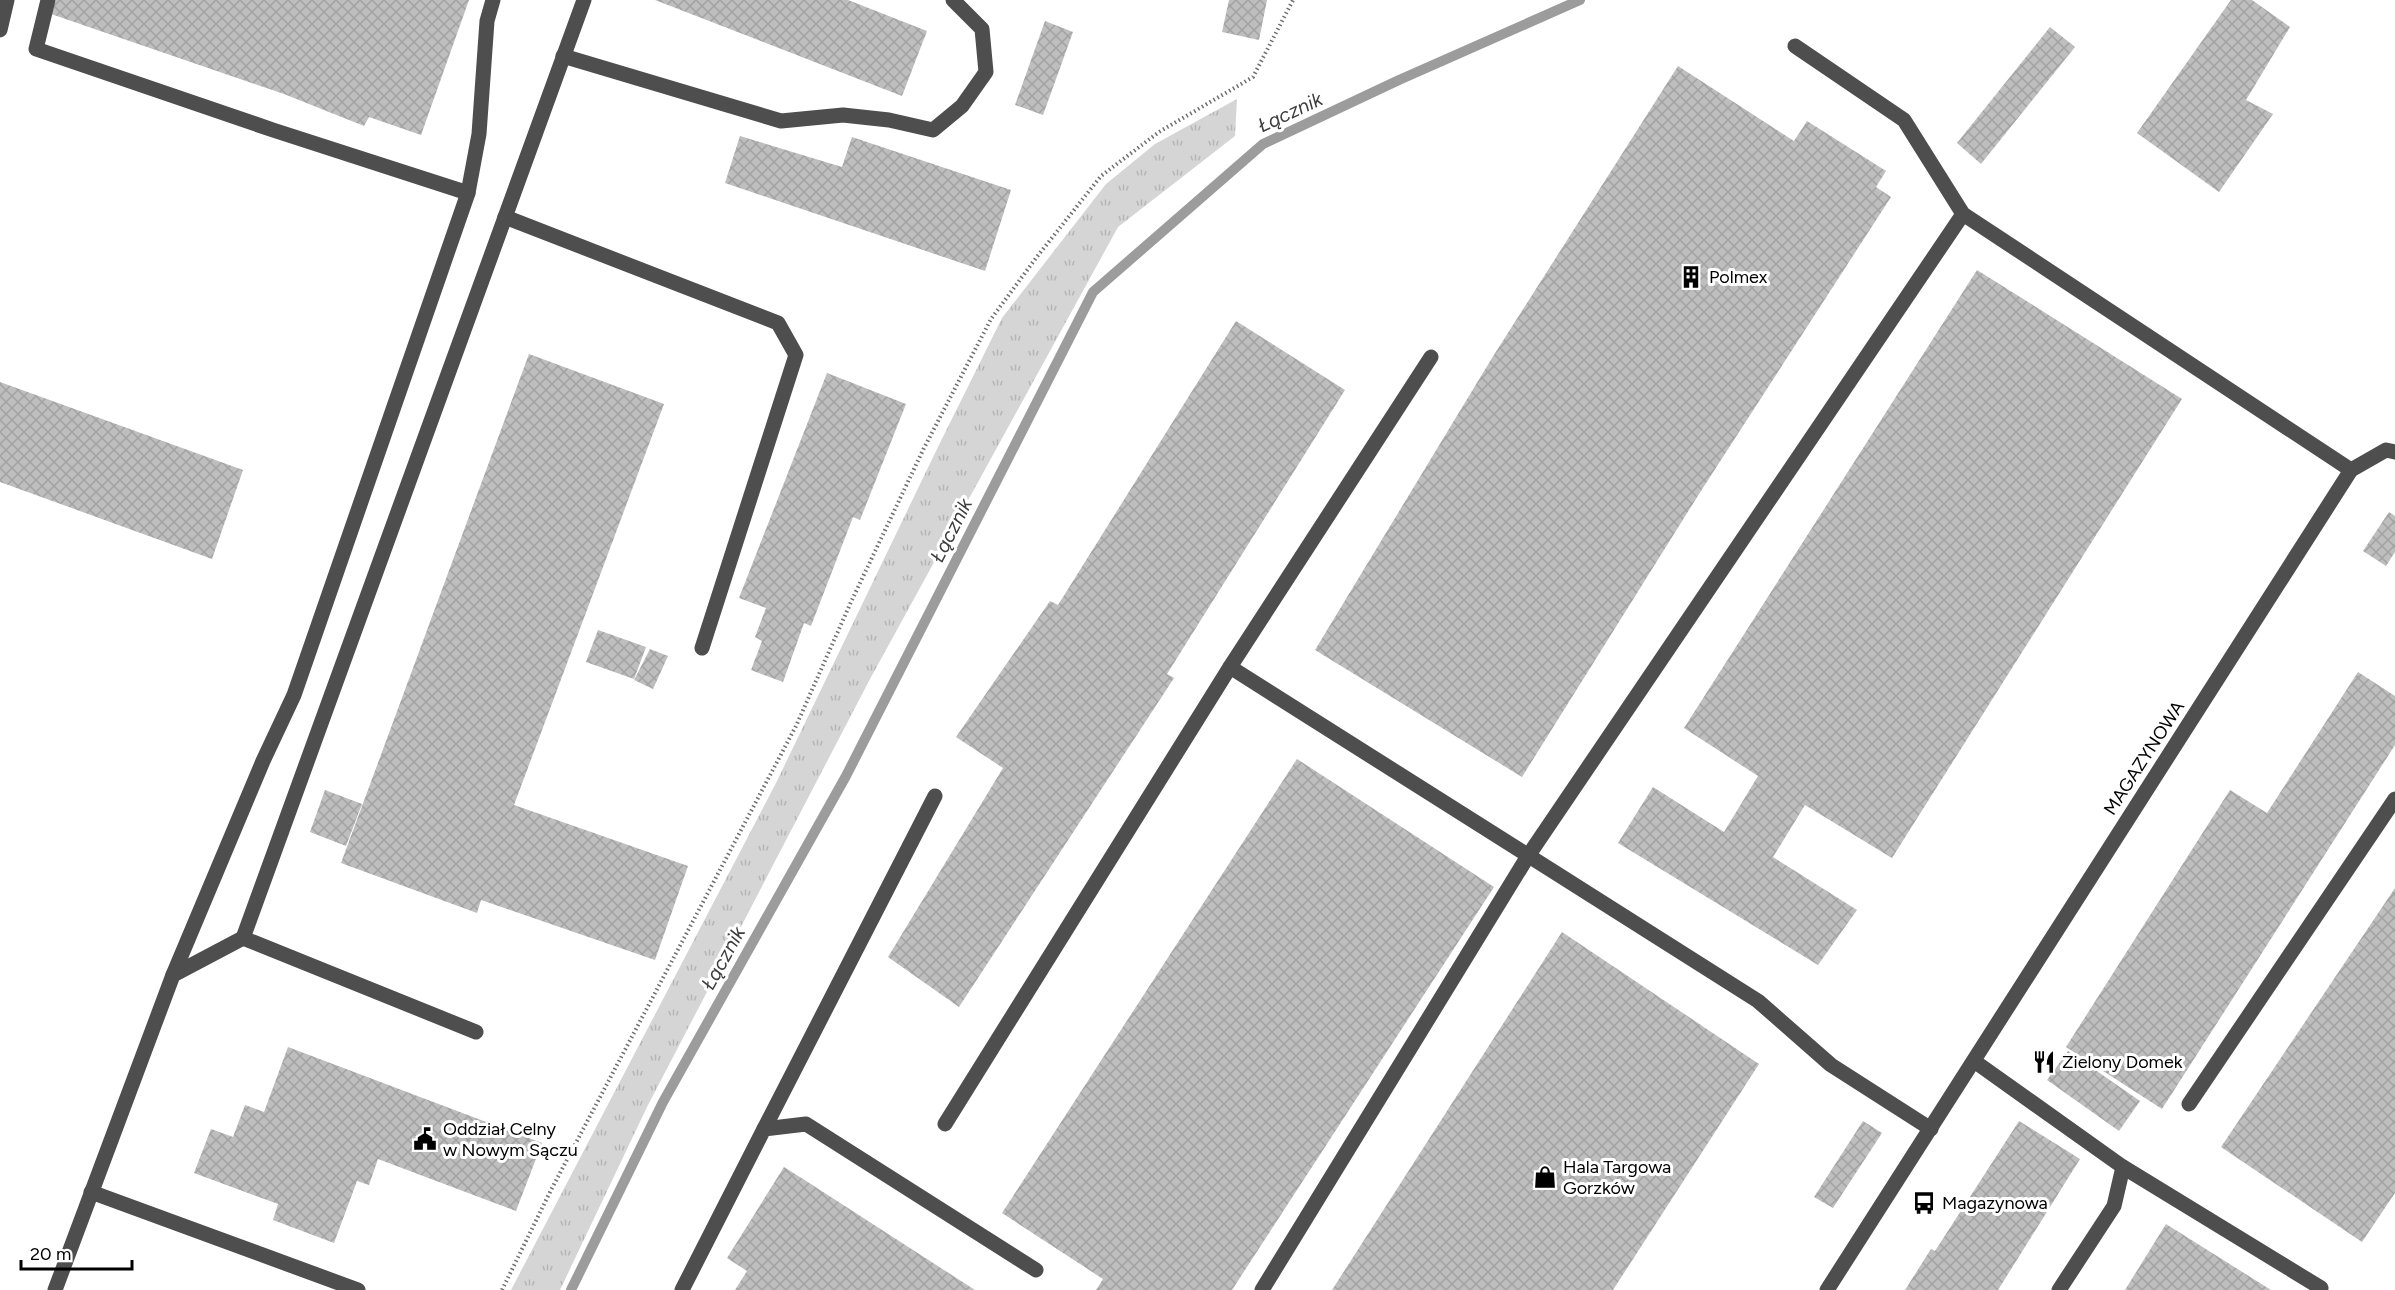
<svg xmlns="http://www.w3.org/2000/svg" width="2395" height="1290" viewBox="0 0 2395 1290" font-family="Figtree,sans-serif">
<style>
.grass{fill:url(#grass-tufts)}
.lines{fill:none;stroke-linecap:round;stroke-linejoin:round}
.stream{stroke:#9c9c9c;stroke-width:10}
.building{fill:url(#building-cross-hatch)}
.path{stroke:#707070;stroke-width:4;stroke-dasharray:1.5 3;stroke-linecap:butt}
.minor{stroke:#4e4e4e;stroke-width:15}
.labels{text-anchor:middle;stroke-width:6;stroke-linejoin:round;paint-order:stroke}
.poi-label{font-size:18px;fill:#000;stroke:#fff;text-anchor:start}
.street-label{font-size:18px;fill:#000;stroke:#fff}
.water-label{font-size:20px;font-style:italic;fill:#3d3d3d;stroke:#fff}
</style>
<defs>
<pattern id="grass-tufts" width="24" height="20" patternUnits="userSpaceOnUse" patternTransform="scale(1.5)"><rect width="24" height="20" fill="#d5d5d5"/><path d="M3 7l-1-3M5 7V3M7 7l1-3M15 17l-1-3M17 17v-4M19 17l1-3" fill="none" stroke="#b5b5b5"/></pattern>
<pattern id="building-cross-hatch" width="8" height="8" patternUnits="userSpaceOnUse" patternTransform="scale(1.5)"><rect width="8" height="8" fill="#bebebe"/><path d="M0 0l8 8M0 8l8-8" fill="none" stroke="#a2a2a2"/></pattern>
</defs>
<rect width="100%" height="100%" fill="#fff"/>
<path class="grass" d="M1237,99l-2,37 -117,91 -248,452 -223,428 -87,183h-49l265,-507 160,-332 66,-133 104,-134 49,-40z"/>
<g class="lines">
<path class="stream" d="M571,1290l92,-188 183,-326 247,-484 170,-148 136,-64 181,-80"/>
</g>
<g class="building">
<path d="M56,0h413l-48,135 -52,-18 -5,9 -80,-32 -233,-80z"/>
<path d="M655,0h193l79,31 -25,65z"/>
<path d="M1229,0h38l-8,40 -37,-8z"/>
<path d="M2231,0h21l38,27 -44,73 27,14 -54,78 -82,-59z"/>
<path d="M1045,21l28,11 -30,83 -28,-10z"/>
<path d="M2050,27l25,20 -94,117 -24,-21z"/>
<path d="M1678,66l116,75 13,-20 79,50 -10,16 15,10 -192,297 -177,283 -207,-127 177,-292z"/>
<path d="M740,136l102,31 10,-30 159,53 -26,81 -260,-88z"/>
<path d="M1977,270l205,129 -290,459 -87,-53 -32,52 84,53 -39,55 -200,-122 35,-56 71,45 34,-56 -74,-48z"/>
<path d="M1236,321l109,69 -178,284 7,4 -215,329 -71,-50 115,-189 -47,-31 94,-136 8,4z"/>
<path d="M529,354l135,50 -150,401 174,61 -33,94 -174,-60 -4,13 -136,-50z"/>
<path d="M827,373l79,31 -46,116 -7,-3 -42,109 -7,-3 -21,59 -32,-12 11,-29 -7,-4 11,-29 -27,-10z"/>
<path d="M0,382l243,88 -31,89 -212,-77z"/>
<path d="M2389,512l6,4v36l-9,14 -23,-15z"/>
<path d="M598,630l48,17 -12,32 -48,-17z"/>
<path d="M650,649l18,7 -15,33 -19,-9z"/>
<path d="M2358,672l37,24v49l-233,364 -96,-62 164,-257 37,23z"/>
<path d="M1297,759l197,128 -262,403h-136l7,-11 -101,-66z"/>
<path d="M325,790l37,14 -16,42 -36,-14z"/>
<path d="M2395,888v305l-33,49 -141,-95z"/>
<path d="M1562,932l197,132 -146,226h-281z"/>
<path d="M288,1047l254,96 -26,68 -138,-52 -9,26 -12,-4 -23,62 -61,-23 5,-16 -84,-31 17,-44 22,8 12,-32 19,7z"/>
<path d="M2068,1051l72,50 -21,30 -72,-51z"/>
<path d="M1863,1121l19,12 -49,75 -19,-11z"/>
<path d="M2019,1121l61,38 -82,131h-93l26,-41 4,2z"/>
<path d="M784,1167l19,12 172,111h-240l12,-19 -20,-13z"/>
<path d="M2166,1224l105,66h-146z"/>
</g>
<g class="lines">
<path class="path" d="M502,1290l49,-100 245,-464 55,-124 73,-154 67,-129 45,-61 65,-82 58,-44 94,-55 40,-77"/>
<g class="minor">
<path d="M48,0l-12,49 237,81 195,63"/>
<path d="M0,30l7,-30"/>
<path d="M1795,46l109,74 59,94 388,256"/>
<path d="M563,56l218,65 62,-6 46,5 44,10 29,-24 24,-34 -4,-43 -29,-29"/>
<path d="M505,217l273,106 18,32 -94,293"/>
<path d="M1230,667l528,334 73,64 100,64"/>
<path d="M243,938l341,-938"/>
<path d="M173,975l90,-214 31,-66 174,-502 11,-59 8,-113 6,-21"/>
<path d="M1974,1061l149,106 -9,39 -55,84"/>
<path d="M2189,1104l206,-305"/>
<path d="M945,1124l285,-457 201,-310"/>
<path d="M764,1129l171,-333"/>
<path d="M2123,1167l198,121"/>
<path d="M91,1192l267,98"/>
<path d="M55,1290l118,-315 70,-37 233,94"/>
<path d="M682,1290l82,-161 42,-5 230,146"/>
<path d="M1262,1290l266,-434 435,-642"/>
<path d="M1827,1290l524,-820 35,-20 9,2"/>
</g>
</g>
<defs>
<g id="building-bare" transform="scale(1.8)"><path d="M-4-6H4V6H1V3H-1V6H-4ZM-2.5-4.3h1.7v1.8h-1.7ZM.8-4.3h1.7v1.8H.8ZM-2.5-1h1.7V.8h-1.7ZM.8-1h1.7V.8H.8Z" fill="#000" stroke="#fff" stroke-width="2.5" paint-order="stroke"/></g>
<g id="restaurant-bare" transform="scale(1.8)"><path d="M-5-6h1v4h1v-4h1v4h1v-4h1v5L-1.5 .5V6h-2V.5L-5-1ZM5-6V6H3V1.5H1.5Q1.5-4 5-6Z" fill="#000" stroke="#fff" stroke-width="2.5" paint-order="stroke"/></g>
<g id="civic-bare" transform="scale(1.8)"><path d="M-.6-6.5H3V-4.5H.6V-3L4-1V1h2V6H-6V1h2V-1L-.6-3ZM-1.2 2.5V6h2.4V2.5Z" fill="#000" stroke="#fff" stroke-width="2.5" paint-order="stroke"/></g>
<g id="shop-bare" transform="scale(1.8)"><path d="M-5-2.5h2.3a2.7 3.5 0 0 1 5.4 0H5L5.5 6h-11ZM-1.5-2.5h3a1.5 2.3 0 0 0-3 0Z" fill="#000" stroke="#fff" stroke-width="2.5" paint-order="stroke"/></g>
<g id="bus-bare" transform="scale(1.8)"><path d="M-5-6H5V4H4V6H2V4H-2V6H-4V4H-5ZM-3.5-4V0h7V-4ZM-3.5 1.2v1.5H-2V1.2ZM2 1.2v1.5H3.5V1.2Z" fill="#000" stroke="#fff" stroke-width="2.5" paint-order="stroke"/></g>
</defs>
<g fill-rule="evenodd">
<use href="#building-bare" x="1691" y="277"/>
<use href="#restaurant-bare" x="2044" y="1062"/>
<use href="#civic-bare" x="425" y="1139"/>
<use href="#shop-bare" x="1545" y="1177"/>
<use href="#bus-bare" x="1924" y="1203"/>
</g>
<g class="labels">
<g class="poi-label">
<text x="1709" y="283">Polmex</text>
<text x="2062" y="1068">Zielony Domek</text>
<text x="443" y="1135">Oddział Celny<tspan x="443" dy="21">w Nowym Sączu</tspan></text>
<text x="1563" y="1173">Hala Targowa<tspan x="1563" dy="21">Gorzków</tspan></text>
<text x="1942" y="1209">Magazynowa</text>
</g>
<g class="street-label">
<text transform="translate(2144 758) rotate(-57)" y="6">MAGAZYNOWA</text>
</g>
<g class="water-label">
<text transform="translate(1290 112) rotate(-25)" y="7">Łącznik</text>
<text transform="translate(951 530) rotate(-63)" y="7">Łącznik</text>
<text transform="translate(723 958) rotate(-61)" y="7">Łącznik</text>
</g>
</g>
<path d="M21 1260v9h111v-9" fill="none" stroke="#000000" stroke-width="3"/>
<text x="30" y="1260" font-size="18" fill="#000000" stroke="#ffffff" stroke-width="4.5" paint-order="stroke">20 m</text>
</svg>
